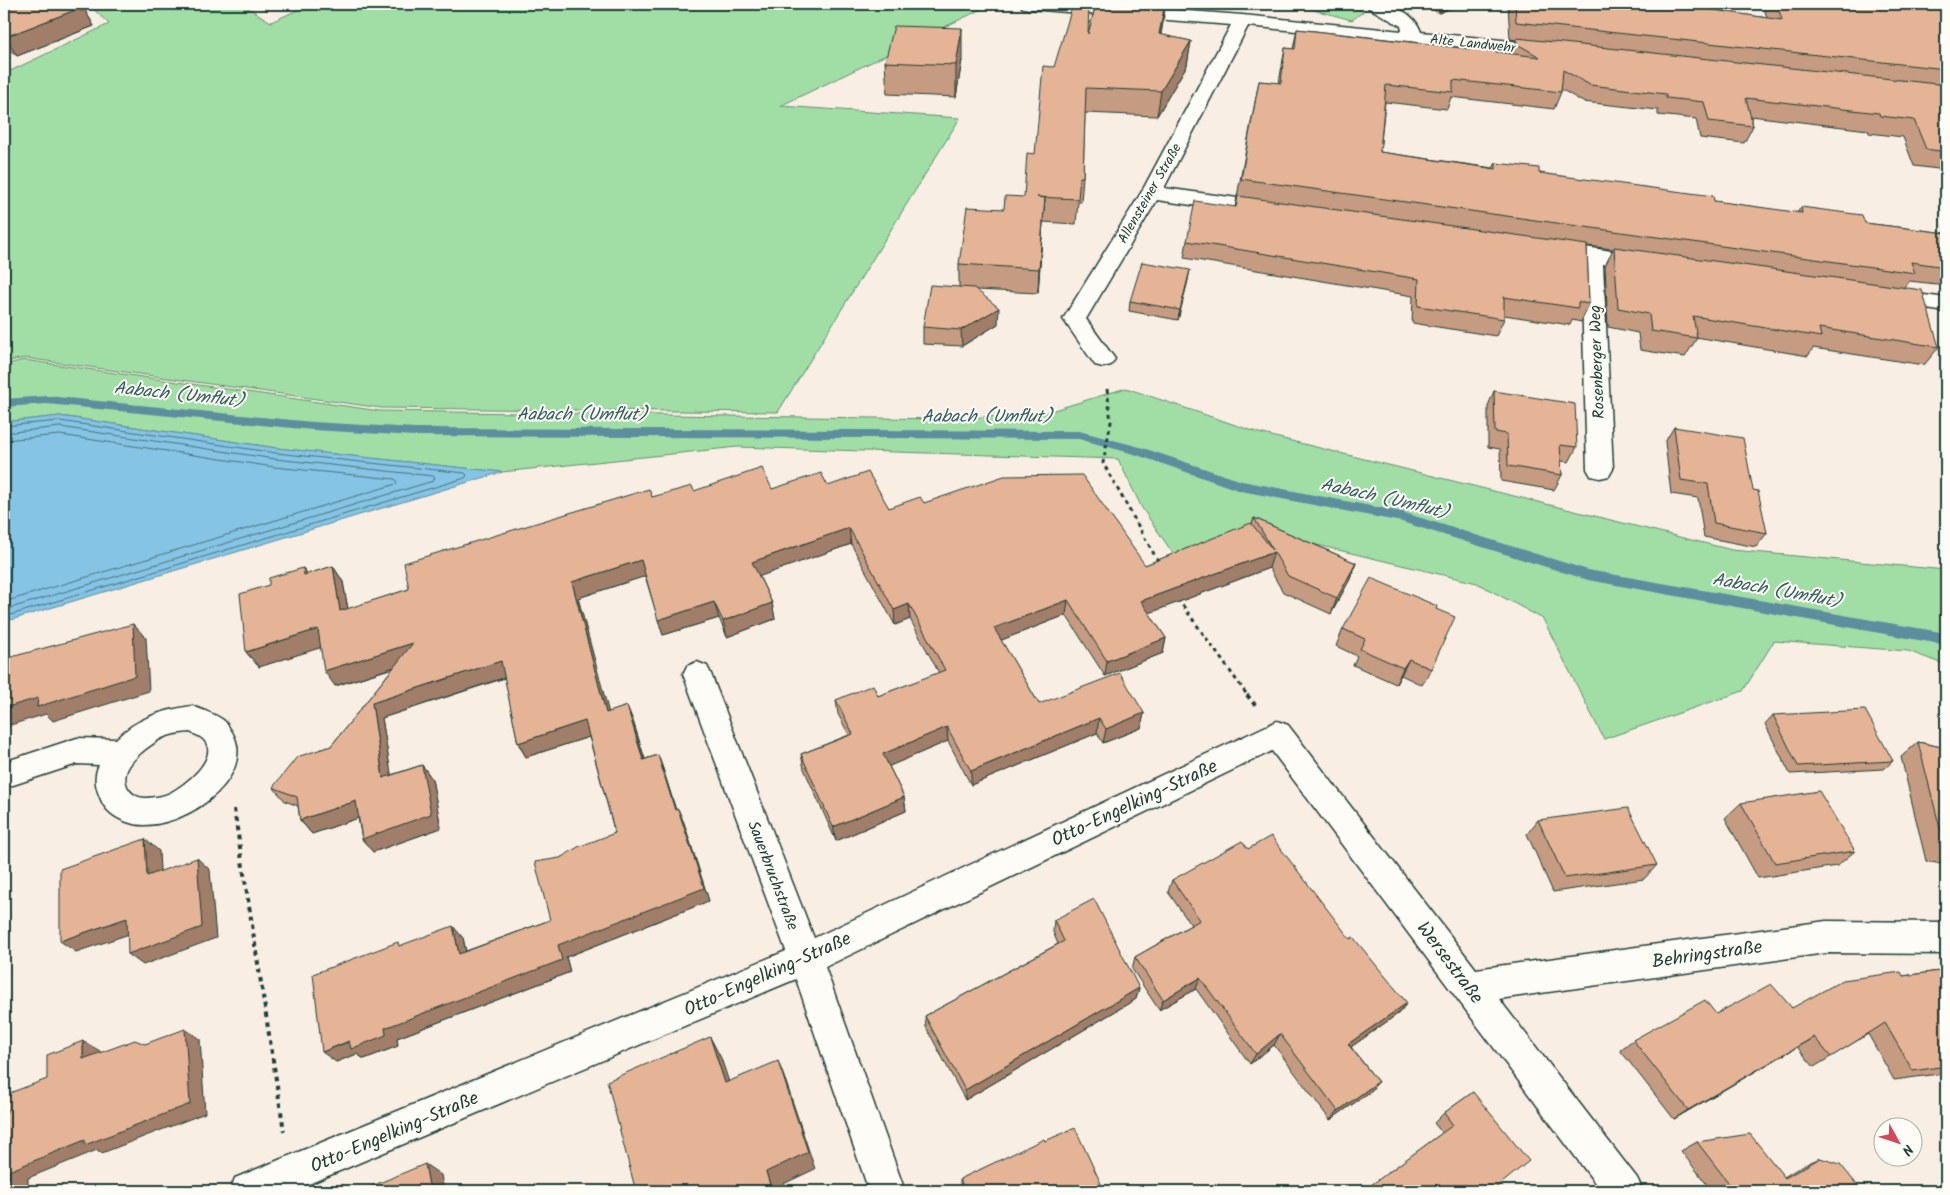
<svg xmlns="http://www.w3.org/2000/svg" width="1950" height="1195" viewBox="0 0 1950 1195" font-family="Kalam,sans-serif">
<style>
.green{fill:#a1dea5;stroke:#608e6c}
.water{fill:#85c4e5;stroke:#5c8e9e}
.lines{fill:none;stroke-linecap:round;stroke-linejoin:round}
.shore{stroke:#48737b;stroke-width:1}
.stream{fill:#5c8e9e;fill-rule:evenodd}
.minor-casing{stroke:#1f3d34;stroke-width:3}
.path-far1{stroke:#1f3d34;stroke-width:3;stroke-dasharray:4 4;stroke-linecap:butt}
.path{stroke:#1f3d34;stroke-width:4;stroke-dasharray:4.5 4.5;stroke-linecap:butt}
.minor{fill:#fdfcf7;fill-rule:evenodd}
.wall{fill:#c59b81;stroke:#1f3d34}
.shaded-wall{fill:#a07e69;stroke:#1f3d34}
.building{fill:#e5b496;stroke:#1f3d34}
.labels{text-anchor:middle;stroke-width:4;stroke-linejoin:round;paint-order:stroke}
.far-street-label{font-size:14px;fill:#1f3d34;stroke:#fdfcf7}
.street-label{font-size:16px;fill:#1f3d34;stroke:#fdfcf7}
.water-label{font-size:18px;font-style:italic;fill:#385f60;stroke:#fdfcf7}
.near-street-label{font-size:19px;fill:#1f3d34;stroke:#fdfcf7}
</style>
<rect width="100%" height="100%" fill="#f8eee4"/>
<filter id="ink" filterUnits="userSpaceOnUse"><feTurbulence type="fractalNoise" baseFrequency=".02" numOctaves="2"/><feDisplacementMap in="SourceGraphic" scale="10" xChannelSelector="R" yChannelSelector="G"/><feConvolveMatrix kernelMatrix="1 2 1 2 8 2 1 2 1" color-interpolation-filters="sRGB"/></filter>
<g filter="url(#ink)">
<g class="green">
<path d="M88,4h153l30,18 40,-18h636l39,3 -206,99 180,12 -182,294 -397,-4 -356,-50 -21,4v-288l105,-50z"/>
<path d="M1241,4h108l14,8 -11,8 -49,-13 -60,-1z"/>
<path d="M24,360l356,51 565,8 96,-5 85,-26 133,45 473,117 214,20v95l-38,-14 -134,-10 -31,50 -139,48 -61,-120 -66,-36 -227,-54 -76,26 -32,-47 -24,-49 -381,-12 -235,25 -225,-24 -217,-32 -56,6v-57z"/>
</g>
<path class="water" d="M60,416l217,32 225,24 -498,150v-200z"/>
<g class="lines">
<g class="shore">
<path d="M4,426l56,-5 216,32 189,20 2,2 -2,3 -461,139"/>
<path d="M4,433l56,-6 215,32 158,17 2,2 -2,3 -429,129"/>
<path d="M4,440l56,-5 214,32 121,12 2,3 -1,2 -392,118"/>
</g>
<path class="stream" d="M47,396l266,26 102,6 664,3 61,16 102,34 160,31 186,58 358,63v12l-358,-65 -186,-58 -161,-31 -107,-37 -55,-15 -664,-3 -102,-6 -266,-26 -43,3v-8z"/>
<g class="minor-casing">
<g id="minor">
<path d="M1020,4h77l145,11 160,16 -1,-5 -32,-18 -3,-4c22,-1 48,6 55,28l130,13 7,2 2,4 -2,4 -7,2 -303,-31 -84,162 110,15 7,2 4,5 -4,5 -7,2 -117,-17 -71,119 29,40 -4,6 -8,2 -8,-2 -32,-46 78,-126 90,-168 -202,-16 -6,-1z"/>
<path d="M1552,242l93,14 8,2 3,5 -3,5 -8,2 -42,-6 10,205 -4,7 -9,2 -9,-2 -4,-7 -6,-209 -37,-6 -3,-5 3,-5z"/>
<path d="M1888,290l58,8v14l-66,-10 -3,-5 3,-5z"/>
<path d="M697,662l10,4 4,8 103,264 463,-217 11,4 188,244 350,-48 120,1v32l-120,-1 -327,46 138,179 6,13h-42l-329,-440 -447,216 80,224h-36l-73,-212 -504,212h-62l5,-13 551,-227 -103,-277 4,-8z"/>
<path d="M192,706c10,4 23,8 31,14 3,2 5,6 7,9 34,49 -57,110 -103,93 -10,-4 -18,-8 -24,-18 -6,-13 -11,-25 -4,-39l-22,-1 -73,24v-26l73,-24 39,1c21,-21 47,-29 76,-33zM190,732c4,2 10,4 13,7 19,18 -19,47 -33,54 -8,4 -15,4 -23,5 -15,1 -26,-13 -20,-28 4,-10 18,-21 27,-27 10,-8 23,-10 36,-11z"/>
</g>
</g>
<g class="path-far1">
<path d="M1107,389l4,33 -8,41 56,100"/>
<path d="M1178,599l70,97"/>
</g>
<g class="path">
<path d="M1247,695l8,10"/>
<path d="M234,809l50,322"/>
</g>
<use href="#minor" class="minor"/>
</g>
<g class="wall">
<path d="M4,4l79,3 11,19 -77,30 -13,-11z"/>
<path d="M1096,4h71l-1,4h-1l-4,27 30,6 -4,24 -30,51 -72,-3 -2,64 -2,25h-3l-2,22 -33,-2 -5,71 -62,-3 22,34 -36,22 -39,-2v-17l36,-40v-23l45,-55 20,-12 11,-43 19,-87 34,-33z"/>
<path d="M1422,4h38l-21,9z"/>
<path d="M1508,4h172v1l87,13 -4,-14h183v166l-32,-4 -11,-29 -34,-4 -1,-3 -117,-14 2,10 -9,17 -44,-5 -4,-19 -38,-4v-5l-75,-8 -22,-13v3l-7,17 -103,-12 -4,12 -62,-7 -5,50 113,16 3,-5 43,10 175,28 83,12 4,-6 64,16 81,10v52l-37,-4 -5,6 35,60 -15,18 -111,-17 -5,8 -112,-19 1,1 -12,19 -45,-7 -2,-17 -30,-6 -3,-61 8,-17 -26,-3 2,58 -8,18 -9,-2 -2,5 -66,-10v4l-8,17 -84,-13 1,-27 -229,-38 3,-17 48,-34 24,-126 20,2 3,-18 3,-17 8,1 4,-20 215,24 4,-13 -6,-1z"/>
<path d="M962,60l-6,37 -69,-3 -2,-32z"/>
<path d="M1188,280l-10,40 -49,-9 1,-10z"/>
<path d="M1494,391l83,56 -8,15 -8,-1 1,14 -8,15 -53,-9 -1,-32 -12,-2v-41z"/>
<path d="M1674,427l79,63 14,43 -11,14 -52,-10 -6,-39 -27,-4 -6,-52z"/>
<path d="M828,486l61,22 35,-5 221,62 107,-41 2,-6 102,45 -6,16 -19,35 -48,-22 -14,-24 -120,45 17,25 -3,15 -58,23 -39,-61 -65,25 38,64 105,9 -3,15 -38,15 -6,-10 -126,52 -23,-44 -59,25 15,31 2,14 -70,30 -32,-72 -3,-15 48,-19 -11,-21 -2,-14 42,-4 61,-23 -29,-54 -15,6 -44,-81 -92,32 13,27 3,16 -48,18 -8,-19 -56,17 -18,-59 -67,22 30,115 19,-7 6,15 12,38 13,-4 5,14 13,41 2,-1 6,14 25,78 -143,56 4,15 -173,66 1,8 -34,13 -7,-5 -21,8 65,-117 62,-7 3,13 84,-31 10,-62 55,-25 -26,-96 -63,20 -8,-14 -13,-65 -123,40 9,57 31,-10 10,14 9,49 -68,24 -11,-13 -4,-21 -46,16 -12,-14 -2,-14 -13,-5 -12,-14 58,-41 62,-78 -58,18 -15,-39 -61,20 -13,-15 23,-67 34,-17 5,6 25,-8 10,16 5,27 61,-20 243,-92 42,-6 78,-2z"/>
<path d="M1436,609l-5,60 -9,16 -21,-10 -5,9 -43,-19 4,-9 -21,-10 7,-17z"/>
<path d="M1773,715l120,46 -9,8 -94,5 -25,-50z"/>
<path d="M1918,742l28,6v117l-20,-4 -25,-104z"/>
<path d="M1741,803l114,48 -18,15 -79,12 -33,-60z"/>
<path d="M1538,820l119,45 -13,14 -91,13 -26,-58z"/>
<path d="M1248,849l102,90 57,64 -8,10 -48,34 27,35 -8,10 -40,28 -56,-75 -24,19 -54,-75 -37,21 -27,-41 3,-12 56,-32 -23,-33 4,-12z"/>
<path d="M1054,920l85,68 -3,11 -171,101 -39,-73 -1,-11 133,-72 -5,-12z"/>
<path d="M1946,970v103l-52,7 -26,-46 -54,33 -17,-20 -123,72 -54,-69 13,-10 83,-26 76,-6 111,-32z"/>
<path d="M1473,1092l19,99h-128l78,-58 -8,-10 10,-10z"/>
<path d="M1045,1141l57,50h-140l-2,-5v-7z"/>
<path d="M1697,1142l87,35 18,-11 18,-8 42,33h-150l-31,-40z"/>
</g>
<g class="shaded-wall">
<path d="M1165,4l-2,18 -7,37 3,-25z"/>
<path d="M1442,4h18l-21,9z"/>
<path d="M83,7l11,19 -77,30 -12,-19z"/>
<path d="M962,28v32l-6,37v-32z"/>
<path d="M1191,41l-4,24 -30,51 4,-25z"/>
<path d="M1045,198l-2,24 -5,71 1,-24z"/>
<path d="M1190,270l-2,10 -10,40 2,-10z"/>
<path d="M999,308l-1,16 -36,22 -1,-16z"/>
<path d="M849,528l2,16 -96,34 -3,-16z"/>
<path d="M1274,552l-5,16 -130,49 2,-16z"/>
<path d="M641,560l5,16 -68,22 35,130 -7,-15 -34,-131z"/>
<path d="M1356,563l-6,16 -19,35 6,-16z"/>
<path d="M333,566l10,16 8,45 -11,-16z"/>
<path d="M303,568l11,16 -10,-9z"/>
<path d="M1068,600l-2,15 -72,28v-15z"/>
<path d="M714,602l5,16 -56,17 -5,-15z"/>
<path d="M772,603l3,16 -48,18 -4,-16z"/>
<path d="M909,604l1,15 -15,6 -1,-15z"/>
<path d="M133,624l13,14 3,53 -96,30 -7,-7 -42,13v-19z"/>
<path d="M318,629l11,16 -70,22 -13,-15z"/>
<path d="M1166,638l-3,15 -58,23 2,-15z"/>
<path d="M413,643l10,15 -88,28 -11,-15z"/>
<path d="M4,654l4,4 -4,15z"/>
<path d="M1409,659l-8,16 -5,9 7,-16z"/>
<path d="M501,661l8,15 -127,42 12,74 -11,-14 -11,-75z"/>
<path d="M627,706l6,15 16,53 -6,-14z"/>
<path d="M1144,713l-3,15 -38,15 3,-14z"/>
<path d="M1099,718l-2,15 -126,52v-14z"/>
<path d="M585,721l7,15 -66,21 -8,-14z"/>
<path d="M947,727l1,14 -63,27 -2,-14z"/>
<path d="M658,755l5,14 17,55 -5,-14z"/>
<path d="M422,765l10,14 9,49 -68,24 -11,-13z"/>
<path d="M904,797l2,14 -70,30 -3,-14z"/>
<path d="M356,801l11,14 -55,19 -12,-14z"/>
<path d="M678,809l6,14 25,78 -143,56 4,15 -173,66 1,8 -34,13 -7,-5 -21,8 -14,-10 63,-24 173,-83z"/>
<path d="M145,839l14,12 2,36 -14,-11z"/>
<path d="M197,858l13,12 6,68 -73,27 -15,-11z"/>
<path d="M127,918l14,12 -65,22 -16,-11z"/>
<path d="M453,926l10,12 6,28 -10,-12z"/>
<path d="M1200,978l-4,11 -37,21 4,-10z"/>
<path d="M1139,988l-3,11 -171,101v-10z"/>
<path d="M1407,1003l-8,10 -58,41 7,-10z"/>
<path d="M185,1029l15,10 5,74 -103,40 -5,-3 -69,28v13h-24v-5l5,-15z"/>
<path d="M1280,1034l-6,11 -24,19 6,-10z"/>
<path d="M710,1037l11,21 15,45 -11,-20z"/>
<path d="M1814,1037l-17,10 -123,72 14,-9z"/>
<path d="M83,1041l17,10v18l-17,-10z"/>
<path d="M778,1061l8,21 29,87 -40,19 1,3h-4l-6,-19z"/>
<path d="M1378,1082l-8,10 -40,28 8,-9z"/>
<path d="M425,1164l16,11 3,16h-14z"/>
</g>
<g class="building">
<path d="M4,4h75l4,3 -78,30h-1z"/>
<path d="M1073,4h16l-1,30 8,-30h69l-6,30 32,7 -30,50 -75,-3 -3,89h-3l-2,22 -41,-2 8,1 -6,71 -80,-5 8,-57 37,2 1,-13 19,1 3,-44 8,1 8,-88 11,1z"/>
<path d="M1515,4h165v1l102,15 -5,-16h169v65l-430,-47z"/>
<path d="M894,26l68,2 -6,37 -71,-3z"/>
<path d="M1297,29l243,28 -23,-13v-6l429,47v67l-20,-3 -12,-29 -34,-4 -1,-3 -133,-15 7,28 -44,-5 -5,-19 -38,-4v-4l-76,-9 -27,-15 -2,22 -108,-12v12l-67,-7 -6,67 116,17v-6l43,5v5l174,23 1,5 88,12 -1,-6 61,8 3,8 81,10v34l-35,-5 4,11 -674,-94 18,-98 22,2 4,-35 10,1z"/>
<path d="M1238,196l349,49 2,59 -11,-2v6l-74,-11v22l-86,-13 1,-27 -232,-38 8,-40 41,6z"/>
<path d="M1614,247l308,43 17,57 -120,-19 2,9 -128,-21 4,22 -46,-7 -2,-17 -31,-6z"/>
<path d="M1142,262l48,8 -10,40 -50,-9z"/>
<path d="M930,285l44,3 25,20 -38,22 -38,-3z"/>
<path d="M1494,391l81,13 2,43 -17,-2 2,30 -54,-9 -1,-32 -12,-2z"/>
<path d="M1674,427l69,11 10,52 5,1 9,42 -53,-10 -6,-39 -27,-4z"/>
<path d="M762,468l10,21 49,-16 7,13 40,-14 21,36 31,-11 4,6 80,-27 78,-1 63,90 106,-42 22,27 -19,-32 102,45 -19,35 -49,-22 -14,-24 -133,49 25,37 -59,23 -39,-61 -74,28 45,76 81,-31 24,40 -38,16 -7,-11 -128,53 -24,-44 -64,27 21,43 -71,30 -32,-73 52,-20 -17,-34 37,-15 5,11 67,-26 -36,-66 -15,6 -45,-82 -97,34 20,41 -49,18 -9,-19 -56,18 -17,-60 -69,22 34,131 21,-7 16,54 15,-5 17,55 3,-1 26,79 -146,57 4,15 -177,68 1,7 -35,14 -2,-8 -27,11 -9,-78 85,-32 1,4 54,-20 6,28 91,-34 -15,-58 25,-4 18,-11 37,-14 -30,-112 -67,22 -17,-82 -129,42 11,75 39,-13 9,49 -69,25 -6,-38 -56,19 -3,-23 -24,-10 24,-30 34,-11 82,-103 -89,28 -6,-42 -72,23 -6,-58 29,-9v-7l34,-10 1,7 29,-9 7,45 69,-22 -5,-26 245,-74 3,8 40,-11 2,5z"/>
<path d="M1371,578l66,28 -1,3 19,8 -24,52 -22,-10 -6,9 -43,-19 5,-10 -22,-10z"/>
<path d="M133,624l2,52 -98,31 1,-9 -34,10v-49z"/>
<path d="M1865,710l28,51 -95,5 -25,-51z"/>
<path d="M1918,742l28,6v100h-1z"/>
<path d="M1819,791l36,60 -80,12 -34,-60z"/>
<path d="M1628,808l29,57 -92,13 -27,-58z"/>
<path d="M1271,836l79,103 3,-2 54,66 -59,41 30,38 -40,29 -58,-77 -24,20 -56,-76 -37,22 -28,-43 65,-37 -28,-40 70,-39 6,8z"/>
<path d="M145,839l2,37 50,-18 5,69 -74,27 -1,-36 -67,23v-72z"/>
<path d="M1094,899l45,89 -174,102 -40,-74 139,-75 -10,-21z"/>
<path d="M1946,970v96l-33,5 -28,-48 -54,34 -17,-20 -126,73 -55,-70 72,-40 11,14 55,-30 21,24 51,-28 58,-8 2,4z"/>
<path d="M185,1029l5,75 -105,41v-5l-76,31 -1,13 -4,2v-73l3,-1v-18l40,-15v-24l36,-14v18l52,-19 10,4z"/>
<path d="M710,1037l15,46 53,-22 30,91 -42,20 6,19h-145l8,-3 -28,-107z"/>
<path d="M1473,1092l56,69 -37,30h-122l-3,-3 86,-63 -9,-12z"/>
<path d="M1075,1128l28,60 -6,3h-132l-5,-12 84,-40 1,2z"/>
<path d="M1750,1134l35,44 35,-20 20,6 22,27h-127l-38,-49z"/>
<path d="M425,1164l5,27h-70z"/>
</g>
</g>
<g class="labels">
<g class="far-street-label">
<text transform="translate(1473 43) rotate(6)" y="5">Alte Landwehr</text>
<text transform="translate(1149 193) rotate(-60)" y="5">Allensteiner Straße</text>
</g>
<g class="street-label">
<text transform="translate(1596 362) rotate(-92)" y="6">Rosenberger Weg</text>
<text transform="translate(774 875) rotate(69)" y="6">Sauerbruchstraße</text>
</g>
<g class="water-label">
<text transform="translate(179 394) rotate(6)" y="6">Aabach (Umflut)</text>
<text x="582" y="420">Aabach (Umflut)</text>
<text x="987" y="422">Aabach (Umflut)</text>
<text transform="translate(1385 498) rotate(13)" y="6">Aabach (Umflut)</text>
<text transform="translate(1777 590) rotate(10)" y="6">Aabach (Umflut)</text>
</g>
<g class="near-street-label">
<text transform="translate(1134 802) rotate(-25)" y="7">Otto-Engelking-Straße</text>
<text transform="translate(1707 953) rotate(-8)" y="7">Behringstraße</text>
<text transform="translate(1451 962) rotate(53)" y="7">Wersestraße</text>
<text transform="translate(767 973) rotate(-24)" y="7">Otto-Engelking-Straße</text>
<text transform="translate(394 1131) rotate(-23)" y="7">Otto-Engelking-Straße</text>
</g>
</g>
<rect width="1950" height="1195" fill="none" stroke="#fdfcf7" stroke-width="20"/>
<rect x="10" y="10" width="1930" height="1175" fill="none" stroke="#1f3d34" stroke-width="2" filter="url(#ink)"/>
<g transform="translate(1898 1142) rotate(130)"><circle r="24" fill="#fdfcf7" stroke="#a4b0a9"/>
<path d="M0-4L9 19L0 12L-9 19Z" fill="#d1495b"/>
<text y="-8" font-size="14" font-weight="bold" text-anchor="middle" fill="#1f3d34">N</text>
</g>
</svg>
